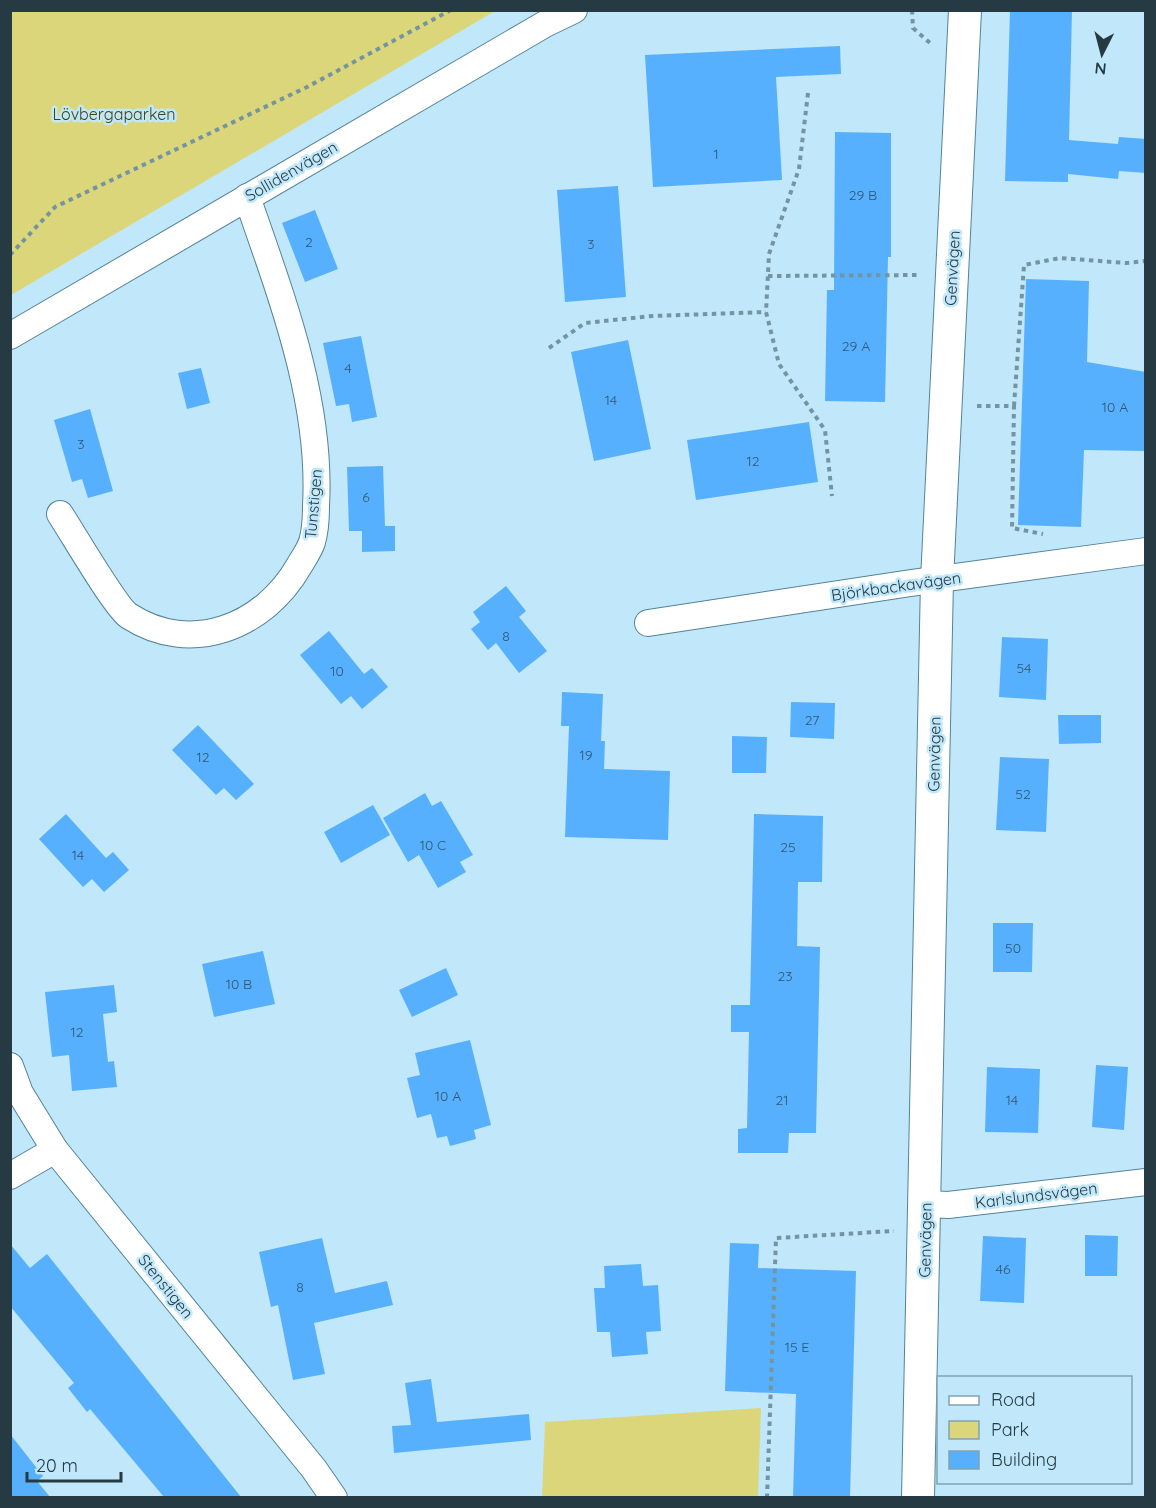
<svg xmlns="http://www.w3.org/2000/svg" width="1156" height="1508" viewBox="0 0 1156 1508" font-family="Quicksand,sans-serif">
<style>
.green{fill:#dad679}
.building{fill:#56b0fd}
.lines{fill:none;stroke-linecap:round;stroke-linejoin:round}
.minor-casing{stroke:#538397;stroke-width:28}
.tertiary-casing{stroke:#538397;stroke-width:34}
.path{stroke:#7594a2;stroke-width:4;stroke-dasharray:4.5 4.5;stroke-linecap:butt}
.minor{stroke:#fff;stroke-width:26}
.tertiary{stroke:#fff;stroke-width:32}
.labels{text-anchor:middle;stroke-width:5;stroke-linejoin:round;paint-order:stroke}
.number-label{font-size:14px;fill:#315872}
.park-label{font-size:16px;fill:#444210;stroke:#c0e8fa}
.street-label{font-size:16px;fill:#253a43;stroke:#c0e8fa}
</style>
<rect width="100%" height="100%" fill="#c0e8fa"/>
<g class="green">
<path d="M11,10h484v1l-484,284z"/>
<path d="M761,1408l-3,89h-216l3,-75z"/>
</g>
<g class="building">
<path d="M1010,10h62l-3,130 49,4 1,-7 27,2v34l-27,-2 -1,8 -50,-5v8l-63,-1z"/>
<path d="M840,46l1,28 -65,3 6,103 -129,7 -8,-132z"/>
<path d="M835,132l56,1v124h-3l-3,145 -60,-1 2,-111h7z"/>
<path d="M618,186l8,111 -61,5 -8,-112z"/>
<path d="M315,210l23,59 -33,13 -23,-59z"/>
<path d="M1026,279l63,2 -2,81 59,10v79l-62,-1 -3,77 -63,-2z"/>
<path d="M361,336l16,81 -25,5 -3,-18 -13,2 -13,-63z"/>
<path d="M628,340l23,109 -57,12 -23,-109z"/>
<path d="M201,368l9,35 -23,6 -9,-36z"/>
<path d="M90,409l23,82 -25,7 -6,-19 -10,3 -18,-62z"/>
<path d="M809,422l9,60 -122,18 -9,-60z"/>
<path d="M383,466l2,60h10v25l-33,1v-21h-13l-2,-64z"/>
<path d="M506,586l20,25 -7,6 28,34 -28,22 -23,-30 -8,7 -17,-21 9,-7 -7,-10z"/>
<path d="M329,631l35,43 8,-6 16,19 -26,22 -11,-13 -10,8 -41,-49z"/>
<path d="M1002,637l46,2 -2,61 -47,-3z"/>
<path d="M562,692l41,2 -2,47h4l-1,28 66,2 -2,69 -103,-3 4,-111h-8z"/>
<path d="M791,702l44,1 -1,36 -44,-2z"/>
<path d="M1058,715h43v28l-42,1z"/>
<path d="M198,725l56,59 -18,16 -12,-12 -8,7 -44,-45z"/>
<path d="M732,736l35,1 -1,36h-34z"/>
<path d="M1000,757l49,2 -3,73 -50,-2z"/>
<path d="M425,793l7,13 9,-5 32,54 -13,7 6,10 -28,16 -19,-33 -11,7 -25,-44z"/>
<path d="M373,805l17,30 -49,28 -17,-31z"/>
<path d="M66,814l40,44 7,-6 16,18 -25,22 -12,-13 -9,8 -44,-48z"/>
<path d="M754,814l69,2 -1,66h-24l-1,64 23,1 -4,186h-27l-1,20h-50v-24l9,-1 2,-96h-18v-27h19z"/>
<path d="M993,923h40l-1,49h-39z"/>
<path d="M263,951l12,53 -61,13 -12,-53z"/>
<path d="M446,968l12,27 -46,22 -13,-27z"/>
<path d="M114,985l3,27 -14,2 5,48 6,-1 3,26 -45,4 -3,-36 -17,2 -7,-65z"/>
<path d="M470,1040l21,85 -17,5 2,9 -26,7 -3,-10 -10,2 -6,-24 -14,4 -10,-40 13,-3 -5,-22z"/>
<path d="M1096,1065l32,2 -4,63 -32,-3z"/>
<path d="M987,1067l53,2 -2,64 -53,-1z"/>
<path d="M1085,1235l33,1 -1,40h-32z"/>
<path d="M983,1236l43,2 -2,65 -44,-2z"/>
<path d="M322,1238l13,55 52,-12 6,24 -79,18 11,51 -32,6 -15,-75 -7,2 -12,-55z"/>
<path d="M730,1243l29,1 -1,24 98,3 -6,226h-57l3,-103 -71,-3z"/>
<path d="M10,1244l20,24 17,-14 194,243h-77l-74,-88 -3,3 -19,-24 6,-5 -64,-77z"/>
<path d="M641,1264l2,22 15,-1 3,46 -15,1 2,22 -36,3 -2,-25h-13l-3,-44h11l-1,-22z"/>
<path d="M431,1379l6,43 92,-8 2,26 -137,13 -2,-27 19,-1 -6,-42z"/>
<path d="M10,1434l33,42 -6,5 13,16h-40z"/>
</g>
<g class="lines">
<g class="minor-casing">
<g id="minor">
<path d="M10,336l535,-312 29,-14"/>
<path d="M60,514c12,18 56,94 69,102 62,40 135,11 170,-50 4,-7 10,-15 13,-24 3,-10 4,-25 4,-36 6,-106 -35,-210 -69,-309"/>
<path d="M648,623l263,-40 235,-32"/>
<path d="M10,1066l10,27 35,57 259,319 20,29"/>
<path d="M10,1176l45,-26"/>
<path d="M926,1204l22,1 198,-23"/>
</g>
</g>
<g class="tertiary-casing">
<path id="tertiary" d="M918,1498l19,-918 28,-570"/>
</g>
<g class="path">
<path d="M912,10l1,18 17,15"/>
<path d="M808,93l-9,76 -30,85 -3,58 13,52 46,66 7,66"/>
<path d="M10,255l45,-48 252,-120 144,-77"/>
<path d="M768,276l152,-1"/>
<path d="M549,348l36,-25 67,-7 114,-4"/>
<path d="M977,406h37l-2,122 31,6"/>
<path d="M1014,406l10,-141 36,-7 66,5 20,-2"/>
<path d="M767,1498l9,-260 118,-7"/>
</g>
<use href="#minor" class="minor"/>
<use href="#tertiary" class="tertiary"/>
</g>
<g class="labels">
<g class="number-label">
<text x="716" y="159">1</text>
<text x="863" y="200">29 B</text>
<text x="309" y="247">2</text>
<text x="591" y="249">3</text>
<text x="856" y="351">29 A</text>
<text x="348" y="373">4</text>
<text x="611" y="405">14</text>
<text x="1115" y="412">10 A</text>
<text x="81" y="449">3</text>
<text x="753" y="466">12</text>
<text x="366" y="502">6</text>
<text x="506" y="641">8</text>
<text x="1024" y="673">54</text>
<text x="337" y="676">10</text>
<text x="812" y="725">27</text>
<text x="586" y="760">19</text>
<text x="203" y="762">12</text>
<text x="1023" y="799">52</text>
<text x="433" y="850">10 C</text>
<text x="788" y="852">25</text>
<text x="78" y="860">14</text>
<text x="1013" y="953">50</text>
<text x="785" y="981">23</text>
<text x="239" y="989">10 B</text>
<text x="77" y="1037">12</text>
<text x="448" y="1101">10 A</text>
<text x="782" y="1105">21</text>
<text x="1012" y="1105">14</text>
<text x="1003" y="1274">46</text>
<text x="300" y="1292">8</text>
<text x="797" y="1352">15 E</text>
</g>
<g class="park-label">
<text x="114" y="120">Lövbergaparken</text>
</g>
<g class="street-label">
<text transform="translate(291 171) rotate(-30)" y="6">Sollidenvägen</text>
<text transform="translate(952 268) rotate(-87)" y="6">Genvägen</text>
<text transform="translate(313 504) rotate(-85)" y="6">Tunstigen</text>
<text transform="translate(896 586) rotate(-8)" y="6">Björkbackavägen</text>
<text transform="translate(934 754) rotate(-89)" y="6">Genvägen</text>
<text transform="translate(1036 1195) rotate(-7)" y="6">Karlslundsvägen</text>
<text transform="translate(925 1240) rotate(-89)" y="6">Genvägen</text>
<text transform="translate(166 1286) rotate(51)" y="6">Stenstigen</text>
</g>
</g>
<rect width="1156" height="1508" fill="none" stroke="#253a43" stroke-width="24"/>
<rect x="937" y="1376" width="195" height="108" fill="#c0e8fa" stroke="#82a2b1" stroke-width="1.5"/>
<rect x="949" y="1396" width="30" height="9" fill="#ffffff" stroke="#82a2b1" stroke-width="1.5"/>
<text x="991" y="1406" font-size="18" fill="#253a43">Road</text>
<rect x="949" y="1421" width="30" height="18" fill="#dad679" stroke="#82a2b1" stroke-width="1.5"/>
<text x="991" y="1436" font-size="18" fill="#253a43">Park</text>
<rect x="949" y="1451" width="30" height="18" fill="#56b0fd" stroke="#82a2b1" stroke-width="1.5"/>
<text x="991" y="1466" font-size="18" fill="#253a43">Building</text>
<g transform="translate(1102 54) rotate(186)" stroke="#c0e8fa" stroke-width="4.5" paint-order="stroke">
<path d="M0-4.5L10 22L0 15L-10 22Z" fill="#253a43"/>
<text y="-9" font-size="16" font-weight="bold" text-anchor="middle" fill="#253a43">N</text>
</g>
<path d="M27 1472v9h94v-9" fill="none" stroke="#253a43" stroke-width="3"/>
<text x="36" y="1472" font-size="18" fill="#253a43" stroke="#c0e8fa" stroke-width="4.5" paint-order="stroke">20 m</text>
</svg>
